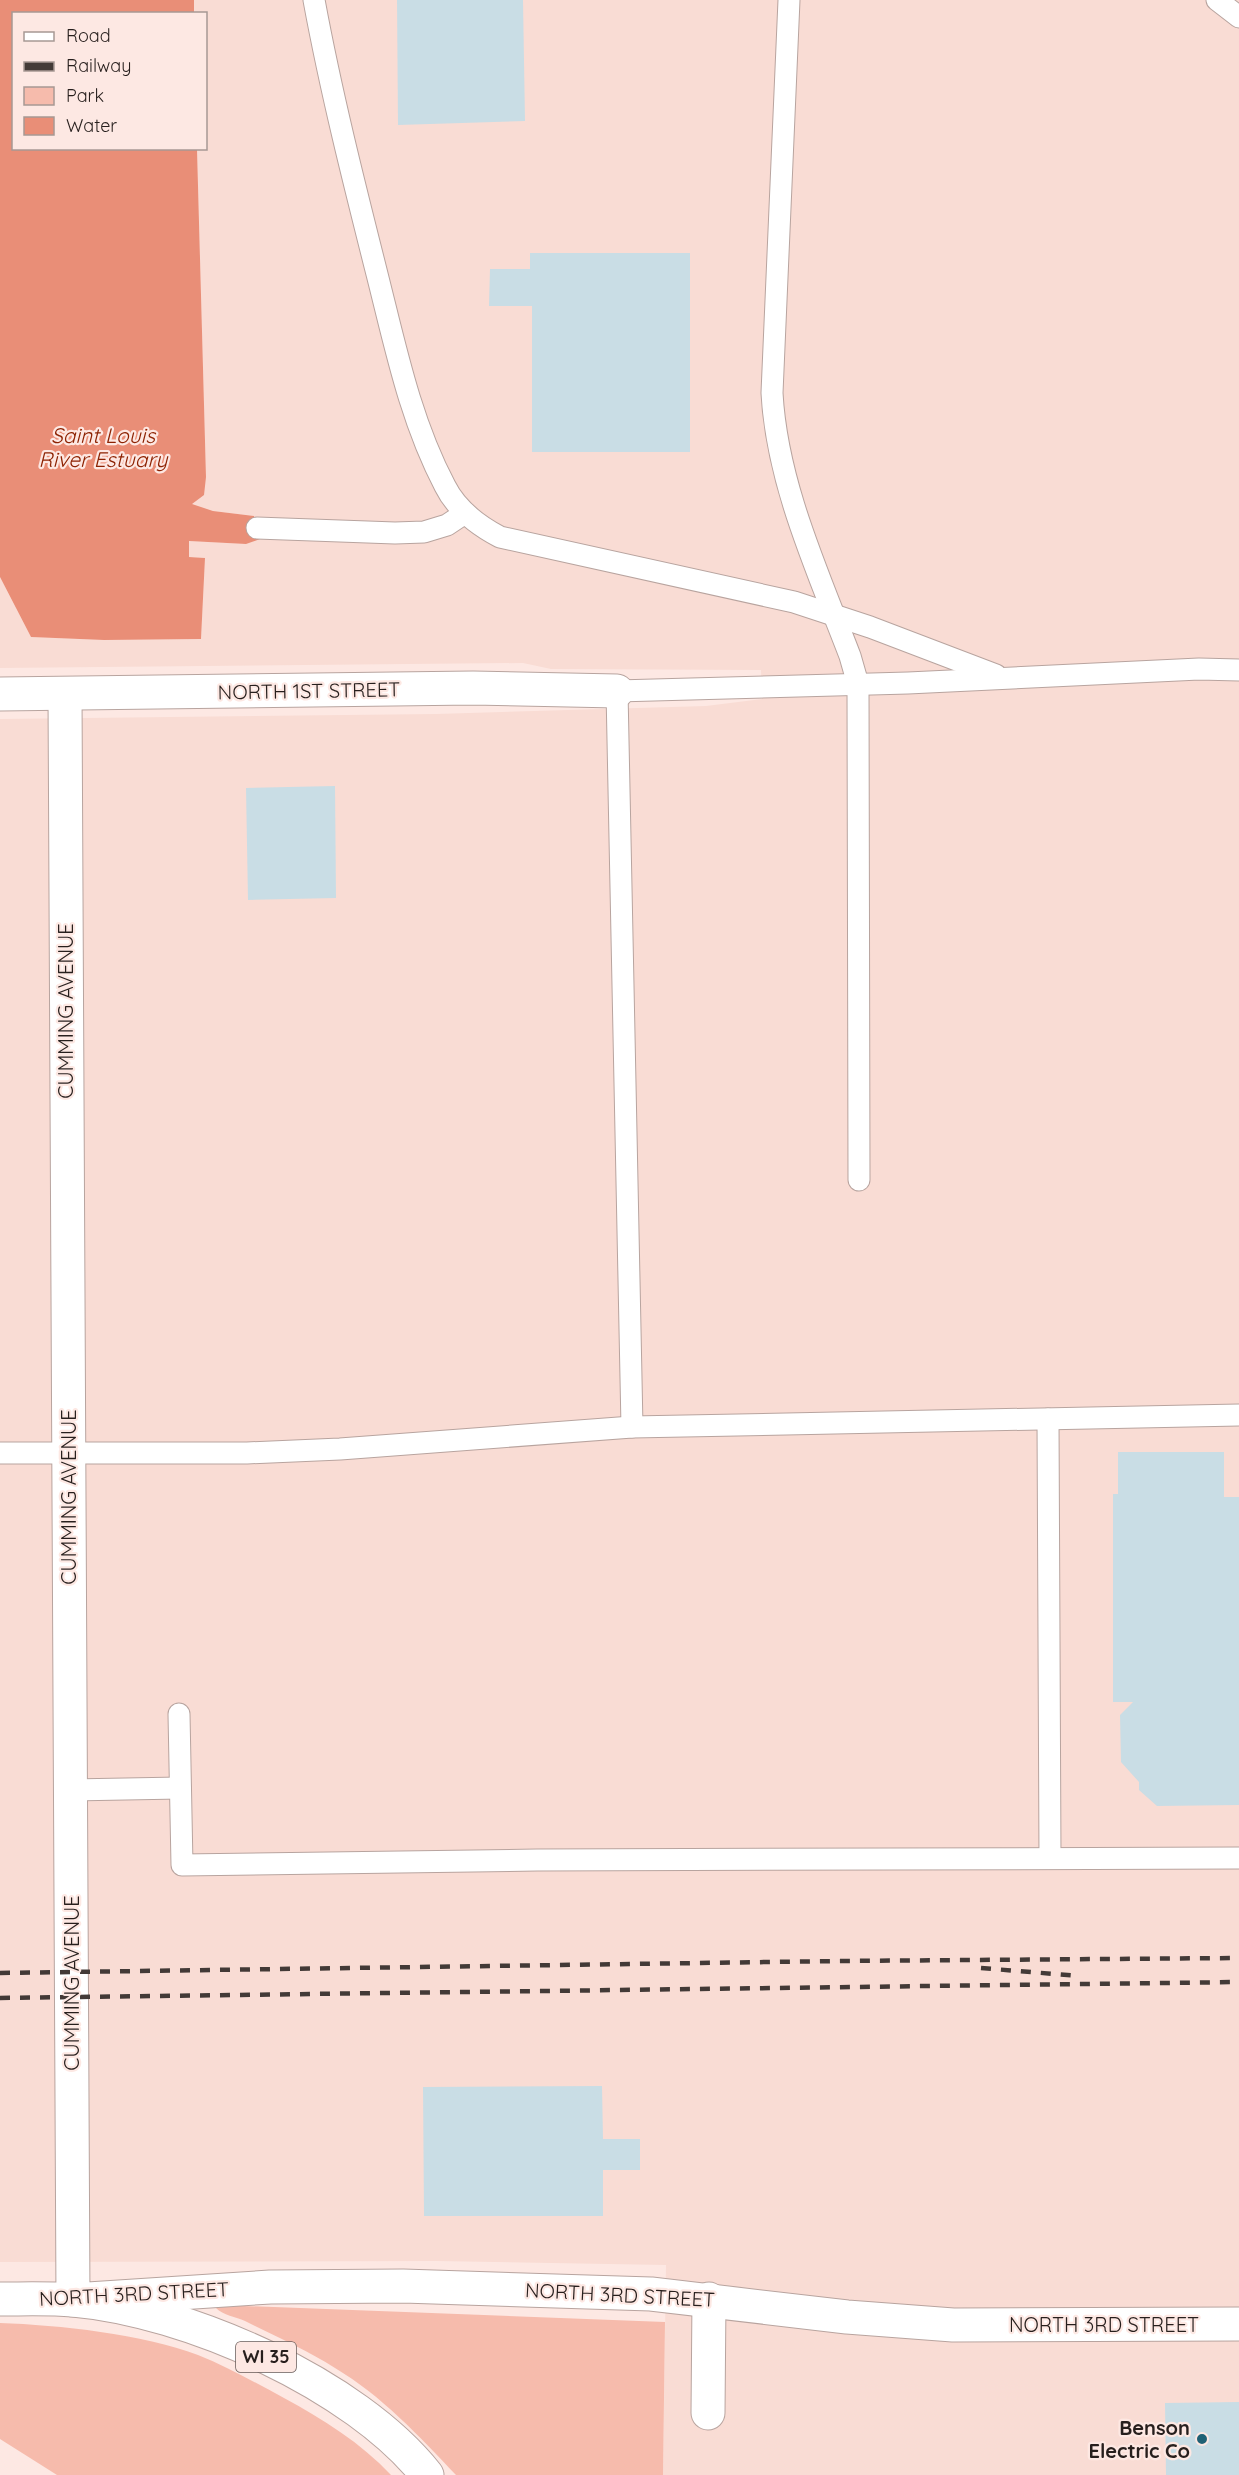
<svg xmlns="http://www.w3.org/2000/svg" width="1239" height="2475" viewBox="0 0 1239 2475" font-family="Quicksand,sans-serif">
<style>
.built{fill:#f9dcd4}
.green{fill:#f6bbac}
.water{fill:#e98e77}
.building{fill:#c9dde5}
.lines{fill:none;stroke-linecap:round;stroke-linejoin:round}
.service-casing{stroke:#b8a49f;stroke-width:23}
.minor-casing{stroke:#b8a49f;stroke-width:35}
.primary-casing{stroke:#b8a49f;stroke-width:35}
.service{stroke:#fff;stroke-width:21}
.minor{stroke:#fff;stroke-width:33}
.primary{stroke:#fff;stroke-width:33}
.rail{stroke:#433a37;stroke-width:4.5;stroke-dasharray:10 10;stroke-linecap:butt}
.poi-dot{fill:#206175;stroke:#fde8e3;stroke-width:2}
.labels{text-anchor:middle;stroke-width:4.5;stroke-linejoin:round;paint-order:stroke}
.shield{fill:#fde8e3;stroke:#675b58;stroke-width:1.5}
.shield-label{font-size:18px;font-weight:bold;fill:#271f1d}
.street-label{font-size:20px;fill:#271f1d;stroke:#fde8e3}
.poi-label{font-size:20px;font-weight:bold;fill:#271f1d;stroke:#fde8e3;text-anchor:end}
.water-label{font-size:21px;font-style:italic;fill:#8d2202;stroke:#fde8e3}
</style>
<rect width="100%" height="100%" fill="#fde8e3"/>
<path class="built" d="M194,0h1045v2475h-576l3,-210 -230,-4 -436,1v-1543l436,-5 270,-8 56,-7 -1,-29 -210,-1 -28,-6 -523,5v-91l31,60 73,3 97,-1 4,-81 -17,-1 1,-16 57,3 8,-28 -41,-5 -22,-7 15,-27 -9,-328 9,-1v-134l-12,-1z"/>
<g class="green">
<path d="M219,2305l446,17 -2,153h-207c-37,-39 -74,-79 -121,-107 -28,-18 -60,-32 -90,-47 -9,-4 -22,-6 -29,-13z"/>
<path d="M0,2323c59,2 143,11 198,32 30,12 58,28 86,43 39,21 77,45 107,77h-334l-57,-36z"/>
</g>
<path class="water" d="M0,0h194v13l-180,1v134l183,1 9,328 -2,18 -12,9 21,7 41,5 6,23 -14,5 -57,-3v16l16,1 -4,81 -97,1 -73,-3 -31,-60z"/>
<g class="building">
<path d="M397,0h126l2,121 -127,4z"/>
<path d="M530,253h160v199h-158v-146h-43l1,-37h40z"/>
<path d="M335,786l1,112 -88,2 -2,-112z"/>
<path d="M1118,1452h106v45h15v308l-82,1 -18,-16v-8l-18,-20 -1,-47 13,-13h-20v-208h5z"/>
<path d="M602,2086l1,53h37v31h-37v46h-179l-1,-129z"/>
<path d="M1239,2402v73h-73l-1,-72z"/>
</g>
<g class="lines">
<g class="service-casing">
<g id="service">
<path d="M314,0c17,92 40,183 63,274 18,71 33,146 68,212 12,24 32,39 55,51l294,65 76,25 126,48"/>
<path d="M789,0l-17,393c5,91 46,179 78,263l8,28 1,496"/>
<path d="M1217,0l22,17"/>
<path d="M257,528l138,5 29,-1 23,-7 18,-12"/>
<path d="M1048,1419l2,439"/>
<path d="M632,1427l-15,-736 291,-8 291,-14 40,1"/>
<path d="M0,1453h247l93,-4 292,-22 607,-12"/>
<path d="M179,1714l3,151 355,-5 702,-2"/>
<path d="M71,1790l109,-2"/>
</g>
</g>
<g class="minor-casing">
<g id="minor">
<path d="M0,694l473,-6 144,3"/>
<path d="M65,694l8,1606 197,-13 133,-1 248,8 196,23 106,8 286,-1"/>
<path d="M708,2413l1,-114"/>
</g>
</g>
<g class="primary-casing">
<path id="primary" d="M0,2299c24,0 49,-1 73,1 115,10 282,84 354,175"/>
</g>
<use href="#service" class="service"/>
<use href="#minor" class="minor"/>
<use href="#primary" class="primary"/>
<g class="rail">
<path d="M981,1968l98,8"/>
<path d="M0,1973l840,-12 399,-3"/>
<path d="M0,1998l1239,-16"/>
</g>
</g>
<circle class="poi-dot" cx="1202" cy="2439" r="6"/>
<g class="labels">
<rect class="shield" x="236" y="2342" width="60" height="30" rx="4.5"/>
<g class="shield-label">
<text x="266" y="2363">WI 35</text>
</g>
<g class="street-label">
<text transform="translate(309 691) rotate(-1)" y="7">NORTH 1ST STREET</text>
<text transform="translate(66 1011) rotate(-90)" y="7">CUMMING AVENUE</text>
<text transform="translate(69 1497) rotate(-90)" y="7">CUMMING AVENUE</text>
<text transform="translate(72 1983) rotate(-90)" y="7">CUMMING AVENUE</text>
<text transform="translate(134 2294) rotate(-3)" y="7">NORTH 3RD STREET</text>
<text transform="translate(620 2295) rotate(3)" y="7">NORTH 3RD STREET</text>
<text x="1104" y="2332">NORTH 3RD STREET</text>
</g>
<g class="poi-label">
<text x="1190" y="2435">Benson<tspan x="1190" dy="23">Electric Co</tspan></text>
</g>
<g class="water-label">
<text x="103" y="443">Saint Louis<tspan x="103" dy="24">River Estuary</tspan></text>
</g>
</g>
<rect x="12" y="12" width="195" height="138" fill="#fde8e3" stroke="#a79894" stroke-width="1.5"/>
<rect x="24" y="32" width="30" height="9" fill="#ffffff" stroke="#a79894" stroke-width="1.5"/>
<text x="66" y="42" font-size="18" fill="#271f1d">Road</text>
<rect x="24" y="62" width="30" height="9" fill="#433a37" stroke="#a79894" stroke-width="1.5"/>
<text x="66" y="72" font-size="18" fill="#271f1d">Railway</text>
<rect x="24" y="87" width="30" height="18" fill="#f6bbac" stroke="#a79894" stroke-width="1.5"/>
<text x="66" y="102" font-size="18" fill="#271f1d">Park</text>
<rect x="24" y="117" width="30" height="18" fill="#e98e77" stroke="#a79894" stroke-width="1.5"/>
<text x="66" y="132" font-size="18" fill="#271f1d">Water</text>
</svg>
